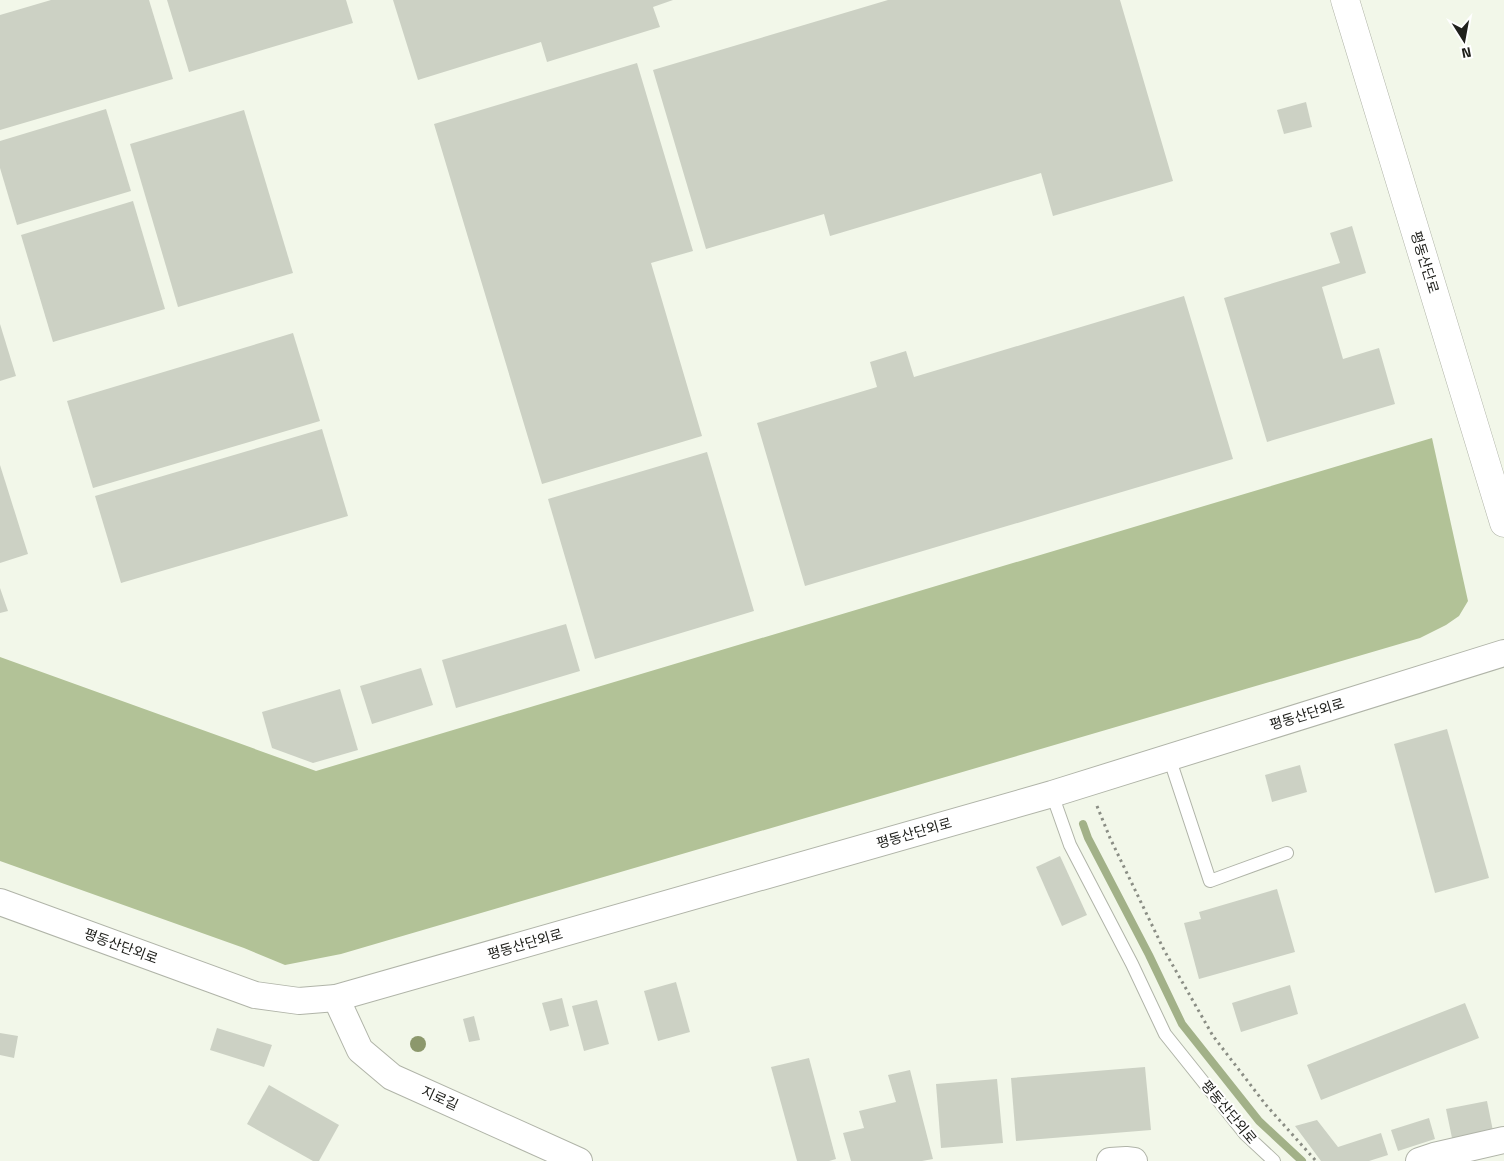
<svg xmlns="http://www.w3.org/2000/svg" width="1504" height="1161" viewBox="0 0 1504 1161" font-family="'Titillium Web','Noto Sans KR',sans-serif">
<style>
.forest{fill:#b2c297}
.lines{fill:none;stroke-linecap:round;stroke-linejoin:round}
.stream{stroke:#a2b188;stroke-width:8}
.building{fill:#ccd1c4}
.service-casing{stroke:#b0b4a8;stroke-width:14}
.minor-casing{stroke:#b0b4a8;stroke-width:28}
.tertiary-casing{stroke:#b0b4a8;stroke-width:29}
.path{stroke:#8a8d84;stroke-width:3;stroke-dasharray:2.5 4;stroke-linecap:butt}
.service{stroke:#fff;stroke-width:12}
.minor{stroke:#fff;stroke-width:26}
.tertiary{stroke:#fff;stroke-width:28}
.tree{fill:#8c986c}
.labels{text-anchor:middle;stroke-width:4;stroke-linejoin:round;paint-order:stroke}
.street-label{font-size:14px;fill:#20211d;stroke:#fff}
</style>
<rect width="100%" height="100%" fill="#f2f7e9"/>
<path class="forest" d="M1432,438l36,163 -9,15 -13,9 -26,13 -1079,316 -56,11 -41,-17 -244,-87v-204l316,114z"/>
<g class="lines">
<path class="stream" d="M1083,824l5,14 61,117 33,69 77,97 43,40"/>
</g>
<g class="building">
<path d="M51,0h98l24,79 -173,51v-115z"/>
<path d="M167,0h179l7,23 -164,49z"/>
<path d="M393,0h280l-20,7 7,20 -113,35 -6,-20 -123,38z"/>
<path d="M888,0h232l53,181 -120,35 -12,-43 -211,63 -6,-22 -118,35 -53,-179z"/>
<path d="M637,63l56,188 -42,12 51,173 -160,48 -108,-360z"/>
<path d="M1306,102l6,25 -28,7 -7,-24z"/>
<path d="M106,109l25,82 -114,34 -17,-57v-27z"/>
<path d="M244,110l49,163 -115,34 -48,-163z"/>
<path d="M133,201l32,108 -112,33 -32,-107z"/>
<path d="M1352,226l14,47 -44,14 21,72 36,-11 16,56 -128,38 -43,-144 116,-35 -10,-30z"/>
<path d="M1184,296l49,163 -428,127 -48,-163 120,-36 -7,-25 36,-11 8,26z"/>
<path d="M0,324l16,52 -16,5z"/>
<path d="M293,333l27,88 -227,67 -26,-87z"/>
<path d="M322,429l26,87 -227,67 -26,-87z"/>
<path d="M707,452l47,159 -159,48 -47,-160z"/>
<path d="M0,465l28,89 -28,9z"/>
<path d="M0,588l8,23 -8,2z"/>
<path d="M566,624l14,47 -124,37 -14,-48z"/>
<path d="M421,668l12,37 -61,19 -12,-38z"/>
<path d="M340,689l18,61 -45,13 -41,-15 -10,-36z"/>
<path d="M1447,729l42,149 -54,15 -41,-149z"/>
<path d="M1300,765l7,27 -35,10 -7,-27z"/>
<path d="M1060,856l27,59 -25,11 -26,-59z"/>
<path d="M1277,889l18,63 -96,27 -15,-56 17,-4 -2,-7z"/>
<path d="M676,982l14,50 -32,9 -14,-50z"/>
<path d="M1290,985l8,29 -57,18 -9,-29z"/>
<path d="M562,998l7,28 -19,5 -8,-28z"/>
<path d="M597,1000l12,44 -25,7 -12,-45z"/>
<path d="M1465,1003l14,35 -158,62 -14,-35z"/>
<path d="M474,1016l6,24 -11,2 -6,-23z"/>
<path d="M217,1028l55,17 -8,22 -54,-17z"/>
<path d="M0,1033l18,3 -4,22 -14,-3z"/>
<path d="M809,1058l27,101 -7,2h-32l-26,-94z"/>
<path d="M1145,1067l6,63 -135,11 -5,-63z"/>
<path d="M910,1070l23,89 -11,2h-71l-8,-28 21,-5 -5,-17 37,-9 -8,-27z"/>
<path d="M997,1079l6,64 -62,5 -5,-64z"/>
<path d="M269,1085l70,40 -20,36h-6l-66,-37z"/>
<path d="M1487,1101l6,30 -41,7 -6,-29z"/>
<path d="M1429,1118l6,21 -37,12 -7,-21z"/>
<path d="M1317,1120l21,27 43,-14 7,22 -19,6h-48l-26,-35z"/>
</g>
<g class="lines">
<g class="service-casing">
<g id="service">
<path d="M1169,757l41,124 77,-28"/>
<path d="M1052,794l18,51 62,119 33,70 80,100 29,27"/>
</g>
</g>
<g class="minor-casing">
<g id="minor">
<path d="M0,902l255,93 44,6 37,-3 716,-204 452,-141"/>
<path d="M336,998l24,52 32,27 187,84"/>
<path d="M1110,1161l16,-1 8,1"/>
<path d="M1419,1161l15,-5 70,-16"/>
</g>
</g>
<g class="tertiary-casing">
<path id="tertiary" d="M1345,0l159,523"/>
</g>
<path class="path" d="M1097,806l13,32 54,112 49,86 53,69 50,56"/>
<use href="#service" class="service"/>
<use href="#minor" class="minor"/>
<use href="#tertiary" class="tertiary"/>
</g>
<circle class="tree" cx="418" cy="1044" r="8"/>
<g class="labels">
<g class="street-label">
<text transform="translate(1425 262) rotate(73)" y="5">평동산단로</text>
<text transform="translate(1307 714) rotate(-17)" y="5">평동산단외로</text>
<text transform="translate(914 833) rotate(-16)" y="5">평동산단외로</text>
<text transform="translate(525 944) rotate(-16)" y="5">평동산단외로</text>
<text transform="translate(121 946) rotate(20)" y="5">평동산단외로</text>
<text transform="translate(440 1098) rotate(24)" y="5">지로길</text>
<text transform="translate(1229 1112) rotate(50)" y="5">평동산단외로</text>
</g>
</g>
<g transform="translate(1464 40) rotate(169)" stroke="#ffffff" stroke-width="4" paint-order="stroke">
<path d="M0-4L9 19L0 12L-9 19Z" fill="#20211d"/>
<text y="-8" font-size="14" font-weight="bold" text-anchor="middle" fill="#20211d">N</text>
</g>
</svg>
